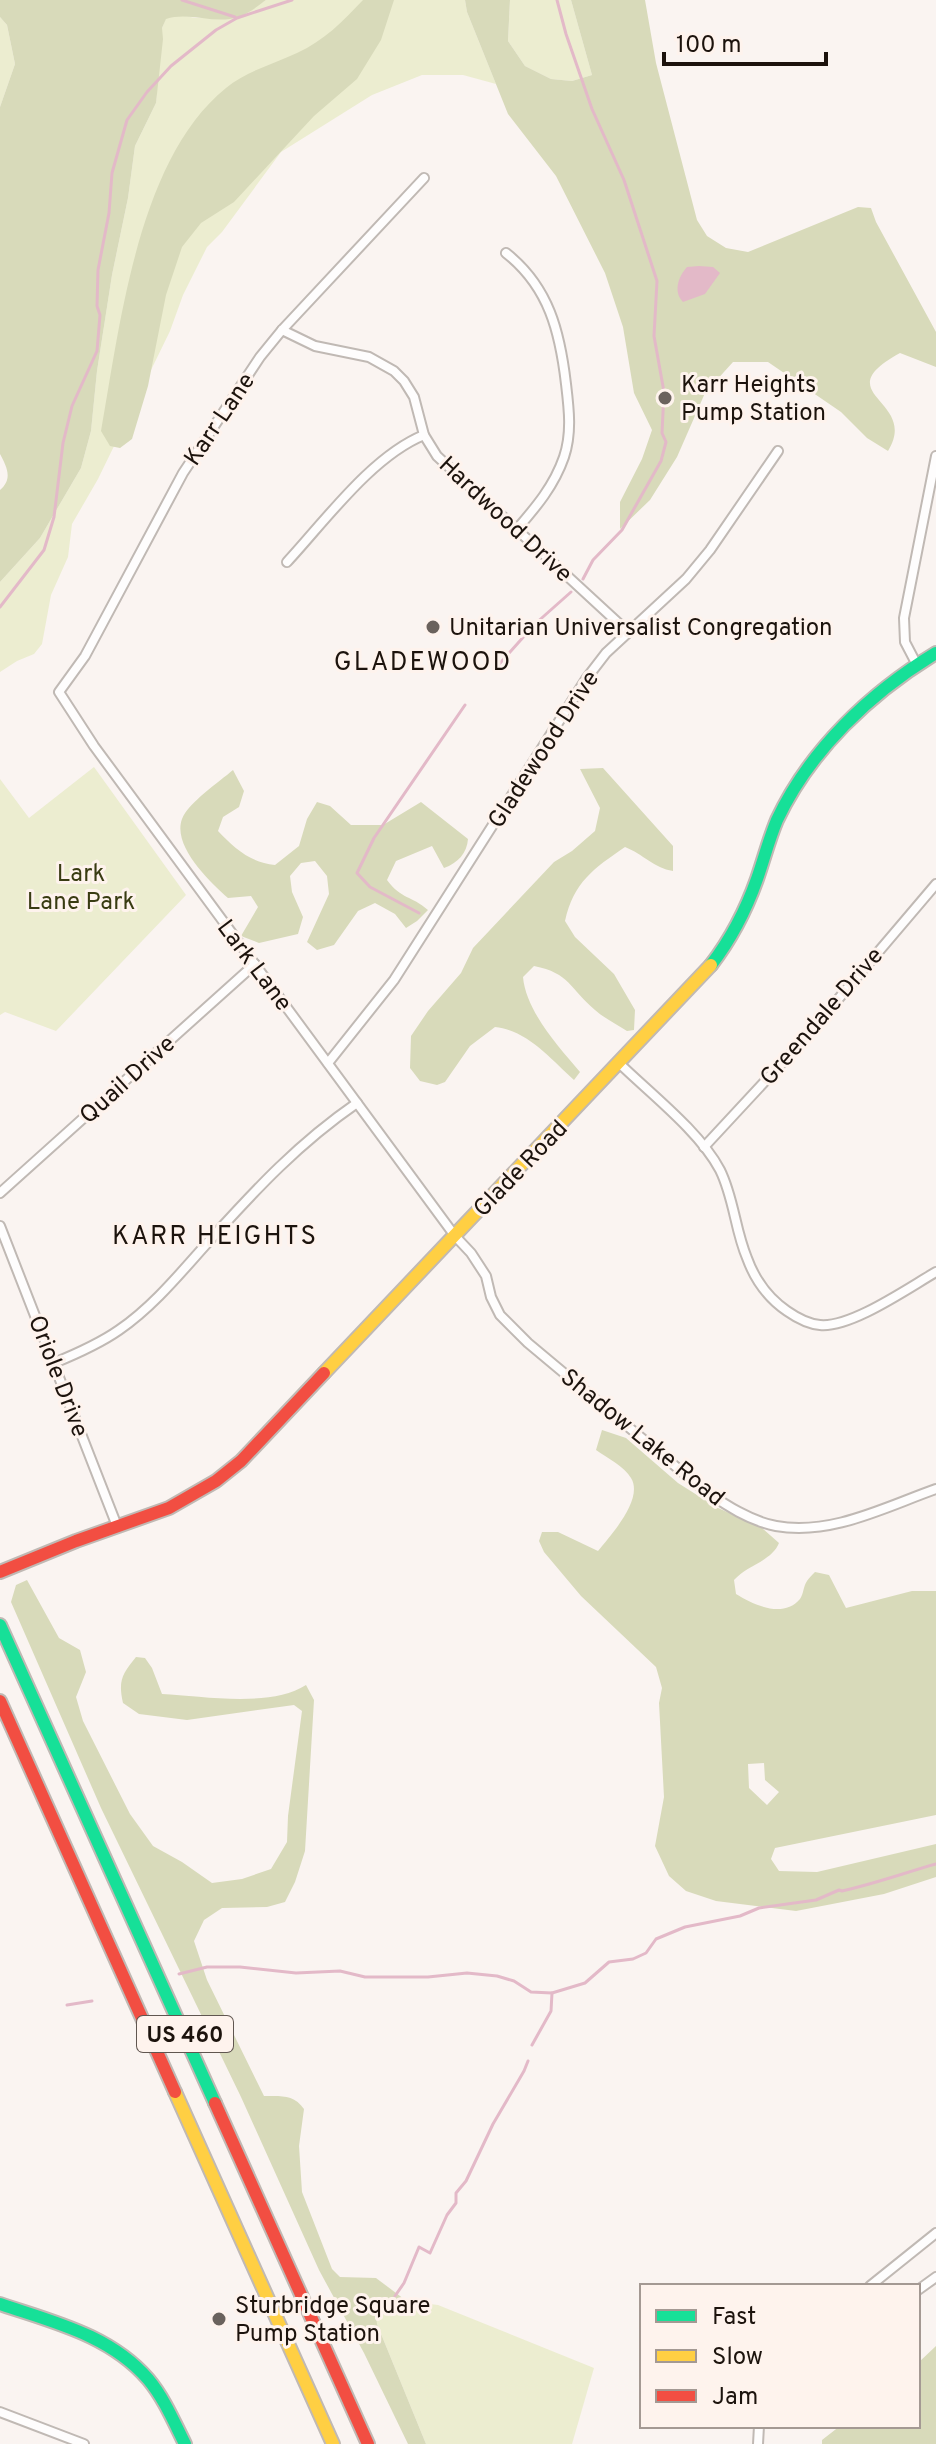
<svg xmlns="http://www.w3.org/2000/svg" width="936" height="2444" viewBox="0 0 936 2444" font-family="Overpass,sans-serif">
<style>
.green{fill:#ecedd0}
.forest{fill:#d8daba;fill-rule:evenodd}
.water{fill:#e3b9c8}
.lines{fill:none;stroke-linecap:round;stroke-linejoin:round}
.stream{stroke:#e3b9c8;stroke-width:3}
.street-casing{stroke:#c0b9b4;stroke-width:12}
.fast-casing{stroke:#c0b9b4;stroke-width:16}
.slow-casing{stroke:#c0b9b4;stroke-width:16}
.jam-casing{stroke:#c0b9b4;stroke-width:16}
.street{stroke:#fefdfd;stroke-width:8}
.fast{stroke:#16e098;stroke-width:12}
.slow{stroke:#ffcf43;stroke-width:12}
.jam{stroke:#f24e42;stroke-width:12}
.poi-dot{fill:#6a625d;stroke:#fef3ed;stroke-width:3}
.labels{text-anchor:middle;stroke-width:6;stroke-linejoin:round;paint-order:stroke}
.shield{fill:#fef3ed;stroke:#605650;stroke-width:2}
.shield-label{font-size:22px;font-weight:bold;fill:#1c130d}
.poi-label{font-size:24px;fill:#1c130d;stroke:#fef3ed;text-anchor:start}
.street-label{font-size:24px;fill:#1c130d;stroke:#fef3ed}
.park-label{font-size:24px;fill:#393c12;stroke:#fef3ed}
.neighbourhood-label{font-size:26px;letter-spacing:2px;fill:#1c130d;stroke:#fef3ed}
</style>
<rect width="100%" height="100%" fill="#faf4f1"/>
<g class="green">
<path d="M266,0h199l2,12 29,72 -33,-9h-41l-50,20 -91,57 -59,80 -15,15 -24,48 -13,36 -72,148 -26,45 -4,33 -17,38 -9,49 -8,10 -17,7 -17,11v-90l40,-44 41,-70 10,-37 6,-60 15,-96 16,-77 7,-52 21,-43 6,-75 4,-10 13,-3 17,3h41z"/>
<path d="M510,0h61l21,75 -20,6 -21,-2 -26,-13 -17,-25z"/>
<path d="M0,17l7,8 8,39 -15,43z"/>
<path d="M94,767l92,128 -130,136 -51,-19 -5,3v-236l29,39z"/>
<path d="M391,2299l47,6 156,63 -22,76h-146l-49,-120 -1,-13 3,-9z"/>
</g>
<g class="forest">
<path d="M0,0h266c-8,6 -18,14 -28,17 -23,8 -49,-6 -72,2l-4,9 1,11 -7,64 -21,43 -7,52 -16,77 -15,96 -6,60 -10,37 -41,70 -40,44v-92c13,-11 7,-23 0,-36v-347l15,-43 -8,-39 -7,-8z"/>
<path d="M363,0h31l-13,40 -24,39 -43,37 -80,86 -33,21 -19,24 -16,48 -18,91 -16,53 -12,9 -10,-2 -9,-15c19,-106 37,-272 125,-343 20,-17 48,-24 71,-35 28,-13 45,-31 66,-53z"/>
<path d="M465,0h45l-2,41 17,25 26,13 21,2 20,-6 -21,-75h74l11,63 41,157 10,16 19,12 22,4 110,-45 13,1 5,14 60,110v35l-36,-14c-76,42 20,46 -12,98l-21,-13 -26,-26 -73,-50h-35l-28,31 -28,64 -27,43 -30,29v-27l22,-43 10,-29 -18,-37 -11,-66 -18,-54 -49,-97 -48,-62 -41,-102z"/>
<path d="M603,768l70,78v25c-19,-3 -30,-17 -48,-24 -32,22 -51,35 -60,74l10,16 39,37 21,36 -1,20 -7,1c-11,-7 -23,-13 -32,-21 -25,-21 -25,-37 -61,-44l-11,11c3,34 35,69 57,95l-6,8c-23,-21 -47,-50 -79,-53l-25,19 -25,36 -8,3 -17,-4 -10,-13 1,-32 17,-25 33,-38 12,-25 81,-86 18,-11 23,-20 5,-23 -20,-39z"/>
<path d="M233,770l11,21 -5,16 -16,10 -5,14c16,17 33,32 57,34l24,-19 8,-27 10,-17 13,4 21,19h32l38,-23 47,37c-1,14 -10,24 -24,29l-12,-22 -36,15 -9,19c15,20 24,15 41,30l-11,11 -11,7 -11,-14 -20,-11 -17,8 -24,34 -17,5 -10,-8 22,-48 -2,-18 -12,-15 -14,2 -11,13 2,16 11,25 -5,17 -39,9 -18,-7 17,-29 -7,-11 -23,2c-18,-16 -56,-52 -46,-79 6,-16 37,-37 51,-49z"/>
<path d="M602,1430l24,8 52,45 38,24 46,21 17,15c-7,18 -32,22 -45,37l2,14c18,11 47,25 64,5 4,-6 3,-12 7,-18 2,-3 5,-6 8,-9l14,3 17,33 66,-17h24v224l-161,33 -4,11 8,12 38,1 119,-28v33l-52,17 -88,17 -80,-10 -30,-10 -17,-15 -14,-30 9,-49 -5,-94 3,-15 -6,-21 -75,-71 -37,-44 -5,-11 3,-9h16l40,19c13,-16 46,-52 33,-73 -7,-12 -24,-20 -35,-28zM764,1763l1,17 14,12 -12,13 -18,-17 -1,-24z"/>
<path d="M27,1580l32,58 21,12 6,22 -10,25 7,24 47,93 23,32 29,16 30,21 30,-4 29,-10 16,-27 1,-26 14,-105 -8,-6 -107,15 -48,-6 -16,-11c-5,-22 -1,-29 13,-46l9,1 7,10 10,26c41,2 108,14 144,-9l8,15 -9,151 -10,31 -10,20 -18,5 -45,1 -18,12 -10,21 13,39 57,116c16,0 30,-2 40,13l-5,37 3,46 30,77 8,8 36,1 28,21 -25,3 -3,9 1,13 49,120h-18l-44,-91 -45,-83 -78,-173 -140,-289 -90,-206 5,-17z"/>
<path d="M936,2346v98h-114v-4l18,-14h78v-63z"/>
</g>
<path class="water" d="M699,266l14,1 7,6 -15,21 -22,8c-10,-10 -5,-25 4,-35z"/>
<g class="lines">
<g class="stream">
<path d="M182,0l53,17"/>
<path d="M557,0l9,34 26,75 32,71 33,101 -3,55 10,56 -2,41 4,9 -5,19 -39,69 -29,30 -10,19"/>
<path d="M0,607l44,-57 10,-33 9,-74 9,-37 25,-55 3,-36 -3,-9 1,-36 11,-57 3,-40 15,-53 20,-28 24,-26 45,-36 21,-12 55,-18"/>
<path d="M494,670l41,-46 36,-32"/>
<path d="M419,913l-49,-26 -13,-14 17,-35 91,-133"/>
<path d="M179,1974l28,-7h33l56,6 44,-2 25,6h63l39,-4 30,3 17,5 17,11 21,1 33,-10 24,-21 24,-3 13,-6 10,-14 29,-12 55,-11 19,-8 57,-8 23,-10 3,1c32,-7 62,-18 94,-27"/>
<path d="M67,2005l25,-4"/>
<path d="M532,2045l19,-34 1,-18"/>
<path d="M395,2296l9,-13 15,-36 11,6 17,-38 9,-12v-10l10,-12 27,-57 31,-53 4,-10"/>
</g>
<g class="street-casing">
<g id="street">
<path d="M424,178l-142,152 -22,27 -77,116 -98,183 -26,36 35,54 361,490 16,17 15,23 5,21 9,18 28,28 177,148c21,14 45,30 71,35 55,10 109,-19 160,-37"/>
<path d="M506,253c43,34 54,79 60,131 3,25 6,49 -2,73 -10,29 -28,50 -47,72"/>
<path d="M282,330l33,16 54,11 25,14 10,10 10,16 10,38 13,21 191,176"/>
<path d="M287,562c38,-41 85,-106 137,-127"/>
<path d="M917,665l-12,-23 -1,-24 32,-162"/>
<path d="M328,1063l66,-83 192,-301 20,-26 80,-74 24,-29 68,-99"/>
<path d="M620,1064c31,30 80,68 100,106 14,28 15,60 27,88 8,22 21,40 40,53 10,7 21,13 33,14 31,3 88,-37 116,-53"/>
<path d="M704,1147l102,-110 130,-153"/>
<path d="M0,1193l255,-229"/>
<path d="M0,1226l117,300"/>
<path d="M54,1363c22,-9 45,-19 65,-33 35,-24 63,-59 91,-90 47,-52 89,-97 147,-137"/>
<path d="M870,2286l66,-53"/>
<path d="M918,2290l18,-13"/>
<path d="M0,2412l84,32"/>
<path d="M758,2444l1,-18"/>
</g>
</g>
<g class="fast-casing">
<g id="fast">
<path d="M711,965c20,-26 35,-55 46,-86 7,-20 12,-40 20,-59 33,-70 93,-127 159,-167"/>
<path d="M0,1625l215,478"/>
<path d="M0,2304c53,18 110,31 148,75 16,19 26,43 37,65"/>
</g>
</g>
<g class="slow-casing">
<g id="slow">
<path d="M324,1373l387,-408"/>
<path d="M175,2092l158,352"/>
</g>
</g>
<g class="jam-casing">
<g id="jam">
<path d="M0,1572l76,-31 93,-33 47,-27 25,-20 83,-88"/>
<path d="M0,1701l175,391"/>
<path d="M215,2103l153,341"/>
</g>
</g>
<use href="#street" class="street"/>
<use href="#fast" class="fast"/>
<use href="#slow" class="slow"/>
<use href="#jam" class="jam"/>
</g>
<g class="poi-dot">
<circle cx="665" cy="398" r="8"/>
<circle cx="433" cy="627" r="8"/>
<circle cx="219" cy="2319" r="8"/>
</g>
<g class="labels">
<rect class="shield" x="137" y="2016" width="96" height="36" rx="6"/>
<g class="shield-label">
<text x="185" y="2042">US 460</text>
</g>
<g class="poi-label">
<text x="681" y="392">Karr Heights<tspan x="681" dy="28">Pump Station</tspan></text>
<text x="449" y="635">Unitarian Universalist Congregation</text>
<text x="235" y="2313">Sturbridge Square<tspan x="235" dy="28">Pump Station</tspan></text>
</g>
<g class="street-label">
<text transform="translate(219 419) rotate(-56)" y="8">Karr Lane</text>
<text transform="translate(506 519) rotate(43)" y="8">Hardwood Drive</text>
<text transform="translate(543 749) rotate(-57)" y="8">Gladewood Drive</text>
<text transform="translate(255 965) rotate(53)" y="8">Lark Lane</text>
<text transform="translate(821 1016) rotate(-49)" y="8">Greendale Drive</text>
<text transform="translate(127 1079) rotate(-42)" y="8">Quail Drive</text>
<text transform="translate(520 1168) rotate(-46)" y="8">Glade Road</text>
<text transform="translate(59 1376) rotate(69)" y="8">Oriole Drive</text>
<text transform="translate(643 1437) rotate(39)" y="8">Shadow Lake Road</text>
</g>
<g class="park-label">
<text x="81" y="881">Lark<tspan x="81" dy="28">Lane Park</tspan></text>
</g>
<g class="neighbourhood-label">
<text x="423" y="670">GLADEWOOD</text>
<text x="215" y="1244">KARR HEIGHTS</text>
</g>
</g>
<rect x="640" y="2284" width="280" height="144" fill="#fef3ed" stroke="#a49993" stroke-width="2"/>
<rect x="656" y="2310" width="40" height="12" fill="#16e098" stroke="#a49993" stroke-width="2"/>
<text x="712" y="2324" font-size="24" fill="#1c130d">Fast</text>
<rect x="656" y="2350" width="40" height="12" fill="#ffcf43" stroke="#a49993" stroke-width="2"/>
<text x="712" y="2364" font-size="24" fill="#1c130d">Slow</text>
<rect x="656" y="2390" width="40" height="12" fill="#f24e42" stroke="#a49993" stroke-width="2"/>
<text x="712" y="2404" font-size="24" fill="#1c130d">Jam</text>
<path d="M664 52v12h162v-12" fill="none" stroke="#1c130d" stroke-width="4"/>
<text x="676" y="52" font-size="24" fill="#1c130d" stroke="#fef3ed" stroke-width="6" paint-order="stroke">100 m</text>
</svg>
